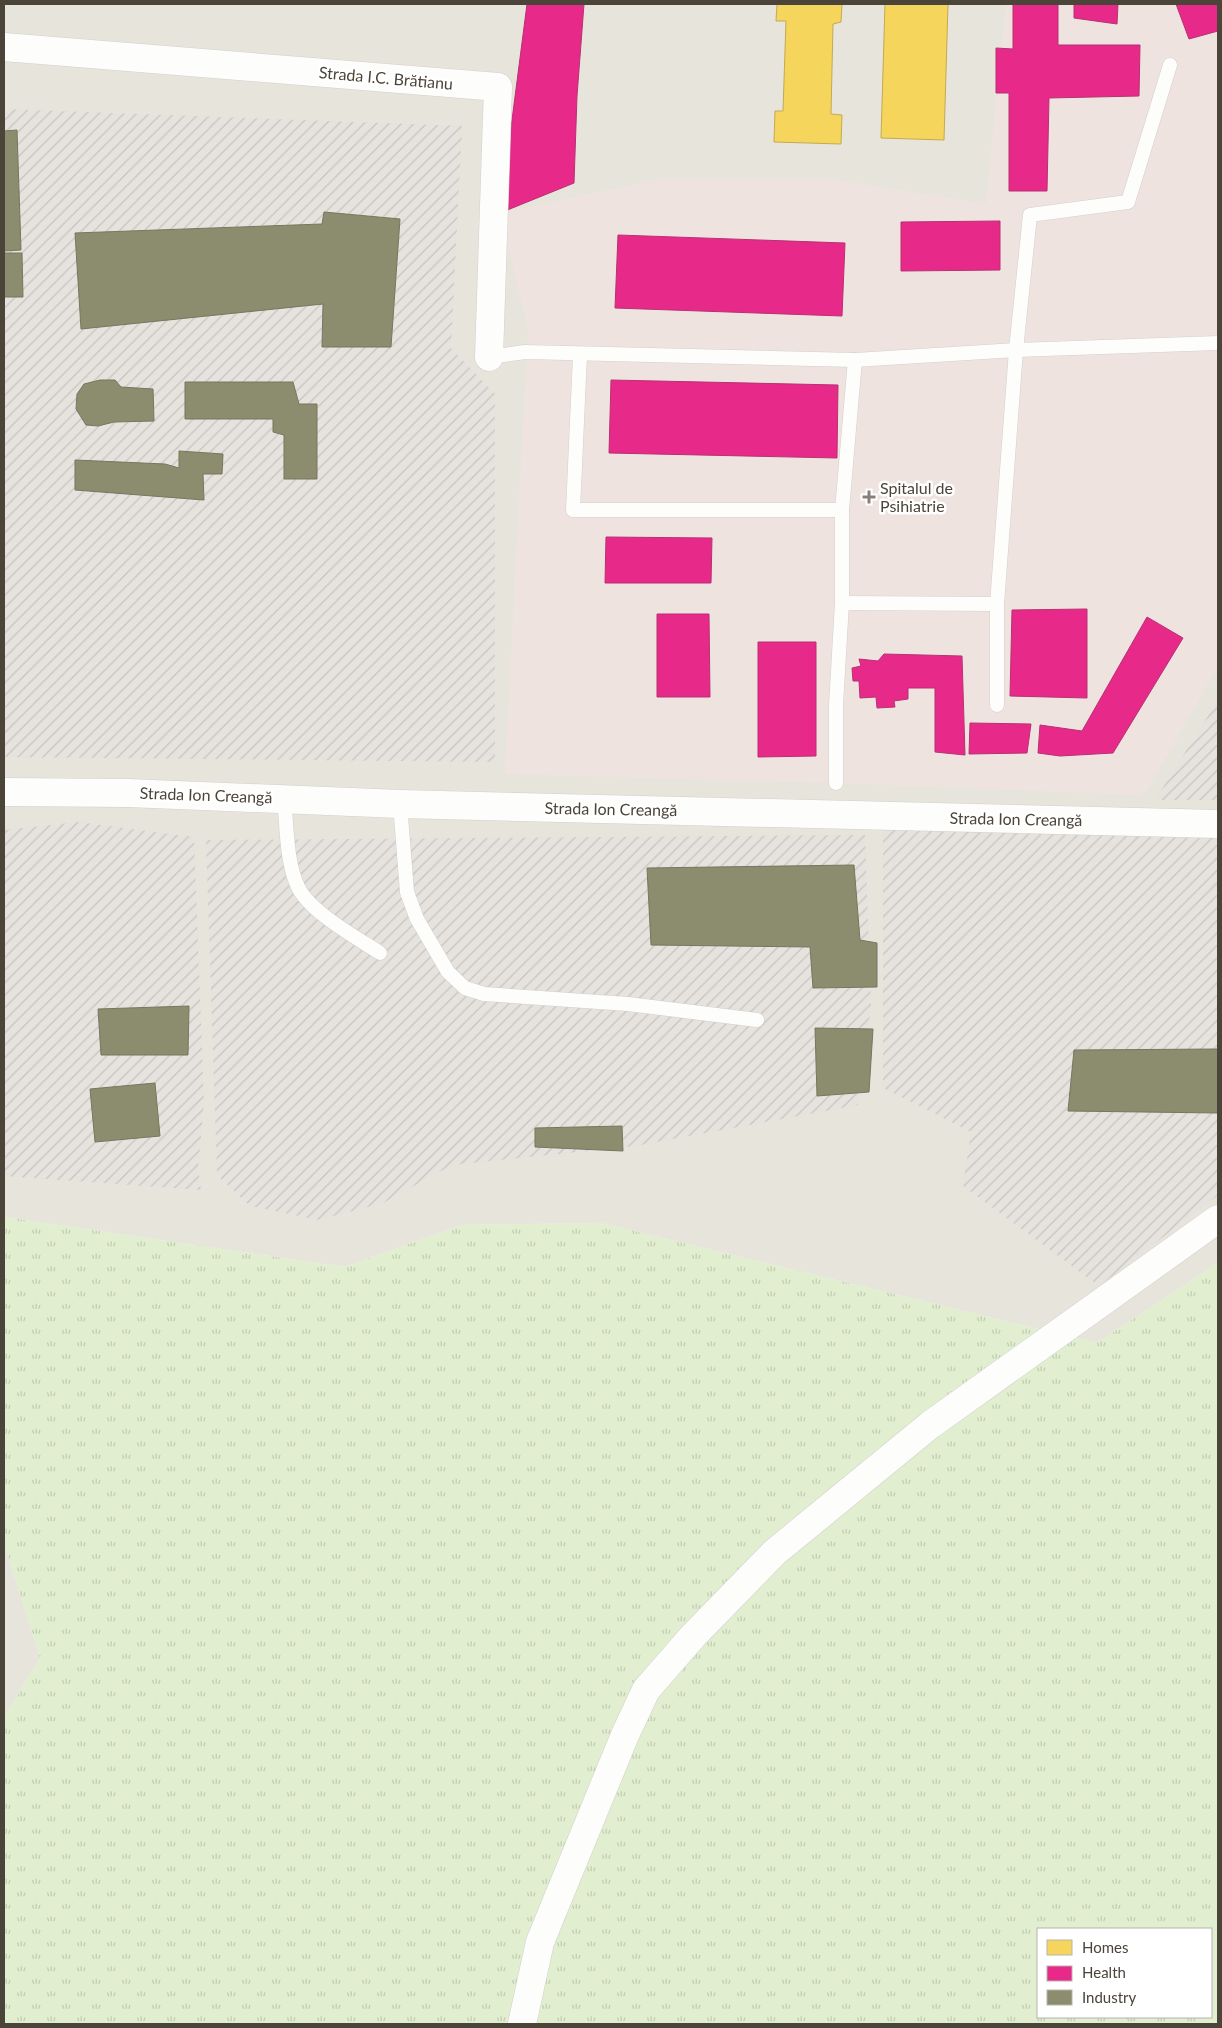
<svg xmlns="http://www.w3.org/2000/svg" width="1222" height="2028" viewBox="0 0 1222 2028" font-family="Lato,sans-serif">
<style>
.residential{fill:#e7e4dc}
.industrial{fill:url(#industrial-furrows)}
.medical{fill:#eee3df}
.grass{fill:url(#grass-tufts);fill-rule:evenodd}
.homes{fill:#f6d55c;stroke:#c3aa52}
.health{fill:#e7298a;stroke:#b83172}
.industry{fill:#8c8c6e;stroke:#78765e}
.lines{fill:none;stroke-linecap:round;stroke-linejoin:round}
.service-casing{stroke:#d2d0cb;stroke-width:15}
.minor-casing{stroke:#d2d0cb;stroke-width:29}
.service{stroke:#fdfdfc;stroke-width:14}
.minor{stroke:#fdfdfc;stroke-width:28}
.poi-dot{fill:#868178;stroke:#fff;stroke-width:2}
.labels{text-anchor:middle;stroke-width:5;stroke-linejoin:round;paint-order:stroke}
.street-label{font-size:16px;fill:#4b4439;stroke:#fff}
.poi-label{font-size:16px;fill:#4b4439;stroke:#fff;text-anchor:start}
</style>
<defs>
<pattern id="industrial-furrows" width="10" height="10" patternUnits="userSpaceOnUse" patternTransform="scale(1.25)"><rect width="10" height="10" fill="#e6e2de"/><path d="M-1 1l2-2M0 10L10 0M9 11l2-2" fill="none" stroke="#c7c3bf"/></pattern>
<pattern id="grass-tufts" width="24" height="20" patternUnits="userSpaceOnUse" patternTransform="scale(1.25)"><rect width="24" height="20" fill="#e1eecf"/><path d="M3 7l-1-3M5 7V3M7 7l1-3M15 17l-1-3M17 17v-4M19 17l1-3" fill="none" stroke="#c3cdb2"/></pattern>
</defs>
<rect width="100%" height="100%" fill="#f4f2ee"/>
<g class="residential">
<path d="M4,4h1214v1259l-121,80 -496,-120 -139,2 -118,42 -340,-50z"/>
<path d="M4,1543l36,115 -36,60z"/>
</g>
<g class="industrial">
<path d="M4,109l458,17 -11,222 44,46v368l-491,-5z"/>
<path d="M1218,700v100h-63z"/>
<path d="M78,822l116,15 10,266 -6,66 3,21 -197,-14v-346z"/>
<path d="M883,829l335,6v360l-119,91 -136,-100 8,-54 -88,-44z"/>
<path d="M865,835l6,172 -13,98 -223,41 -183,19 -69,38 -65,17 -68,-14 -33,-31 -11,-335z"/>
</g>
<path class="medical" d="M1006,4h212v662l-74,129 -308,-12 -331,-9 23,-445 -28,-116 160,-34h170l156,25z"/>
<path class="grass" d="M4,1217l340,50 118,-42 139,-2 496,120 121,-80v761h-1214v-306l36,-60 -36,-115zM1038,1929h173v88h-173z"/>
<g class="homes">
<path d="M777,4h65l-1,18 -8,2 -2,90 11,1 -1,29 -67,-2 1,-31h8l3,-90h-10z"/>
<path d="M885,4h63l-4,136 -63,-2z"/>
</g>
<g class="health">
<path d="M527,4h57l-7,92 -3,87 -74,30z"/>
<path d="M1013,4h45v41h82l-1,51 -90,2 -2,93h-38v-98h-13v-45l17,1z"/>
<path d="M1074,4h44l-1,20 -43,-6z"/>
<path d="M1176,4h42v27l-29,8z"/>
<path d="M1000,221v49l-99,1v-49z"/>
<path d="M618,235l227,8 -3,73 -227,-8z"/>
<path d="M611,380l227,5 -1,73 -228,-5z"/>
<path d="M606,537l106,1 -1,45h-106z"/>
<path d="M1087,609v89l-77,-2 2,-86z"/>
<path d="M657,614h52l1,83h-53z"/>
<path d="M1147,617l36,21 -70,115 -53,3 -22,-3 2,-28 42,6z"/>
<path d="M758,642h58v114l-58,1z"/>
<path d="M884,654l78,2 3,99 -30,-3v-64h-27v11l-14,2 1,6 -18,1 -1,-11 -16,1 -1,-17h-6l-1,-13 9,-2 -2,-7 19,2z"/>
<path d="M970,723l61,1 -4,29 -58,1z"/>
</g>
<g class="industry">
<path d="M17,130l4,120 -17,1v-120z"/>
<path d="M324,212l76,7 -9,128h-69l1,-43 -242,25 -6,-96 247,-9z"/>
<path d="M4,253h18l1,44h-19z"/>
<path d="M100,380h15l6,7 32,2 1,32 -40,1 -16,4 -12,-1 -10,-16 1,-15 7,-10z"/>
<path d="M185,382h108l6,22h18v75h-33v-44l-11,-3v-13h-88z"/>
<path d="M179,451l44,3 -1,20h-19l1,26 -129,-10v-30l90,4 14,4z"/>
<path d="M854,865l6,75 17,3v44l-64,1 -3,-41 -159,-2 -4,-77z"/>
<path d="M189,1006l-1,49h-87l-3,-46z"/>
<path d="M815,1028l58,1 -4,63 -52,4z"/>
<path d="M1218,1049v64l-150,-2 6,-61z"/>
<path d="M155,1083l5,53 -65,6 -5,-53z"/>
<path d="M622,1126l1,25 -88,-4v-19z"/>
</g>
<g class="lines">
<g class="service-casing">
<g id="service">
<path d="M580,355l-7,155h269"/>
<path d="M489,357l36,-5 330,8 161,-10 202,-7"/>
<path d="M842,603l155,1"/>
<path d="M997,705v-101l19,-254 14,-135 98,-13 42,-137"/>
<path d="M836,783v-78l6,-102v-93l13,-150"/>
<path d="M284,798c3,28 2,66 15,91 13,24 58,49 81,64"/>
<path d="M400,804l7,88 10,27 31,53 17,16 19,6 144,10 129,16"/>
</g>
</g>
<g class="minor-casing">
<g id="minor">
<path d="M4,47l494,40 -9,270"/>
<path d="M4,792l124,1 272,11 818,20"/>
<path d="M522,2024l18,-82 85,-207 21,-45 47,-54 82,-84 155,-127 288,-206"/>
</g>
</g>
<use href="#service" class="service"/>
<use href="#minor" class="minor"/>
</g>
<path class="poi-dot" d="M866.5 489.5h5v5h5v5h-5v5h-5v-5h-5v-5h5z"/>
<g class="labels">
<g class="street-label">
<text transform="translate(386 78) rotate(5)" y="6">Strada I.C. Brătianu</text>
<text transform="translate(206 795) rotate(2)" y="6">Strada Ion Creangă</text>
<text transform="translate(611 809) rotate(1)" y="6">Strada Ion Creangă</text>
<text transform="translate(1016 819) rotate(1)" y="6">Strada Ion Creangă</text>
</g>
<g class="poi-label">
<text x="880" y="494">Spitalul de<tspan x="880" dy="18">Psihiatrie</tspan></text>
</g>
</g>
<rect width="1222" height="2028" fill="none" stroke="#4b4439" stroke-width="10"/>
<rect x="1037" y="1928" width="175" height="90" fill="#ffffff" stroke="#b7b4b0"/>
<rect x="1047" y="1940" width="25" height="15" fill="#f6d55c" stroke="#b7b4b0"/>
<text x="1082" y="1953" font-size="15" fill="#4b4439">Homes</text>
<rect x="1047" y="1966" width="25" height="15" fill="#e7298a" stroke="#b7b4b0"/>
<text x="1082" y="1978" font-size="15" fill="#4b4439">Health</text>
<rect x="1047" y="1990" width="25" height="15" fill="#8c8c6e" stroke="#b7b4b0"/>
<text x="1082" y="2003" font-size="15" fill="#4b4439">Industry</text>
</svg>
